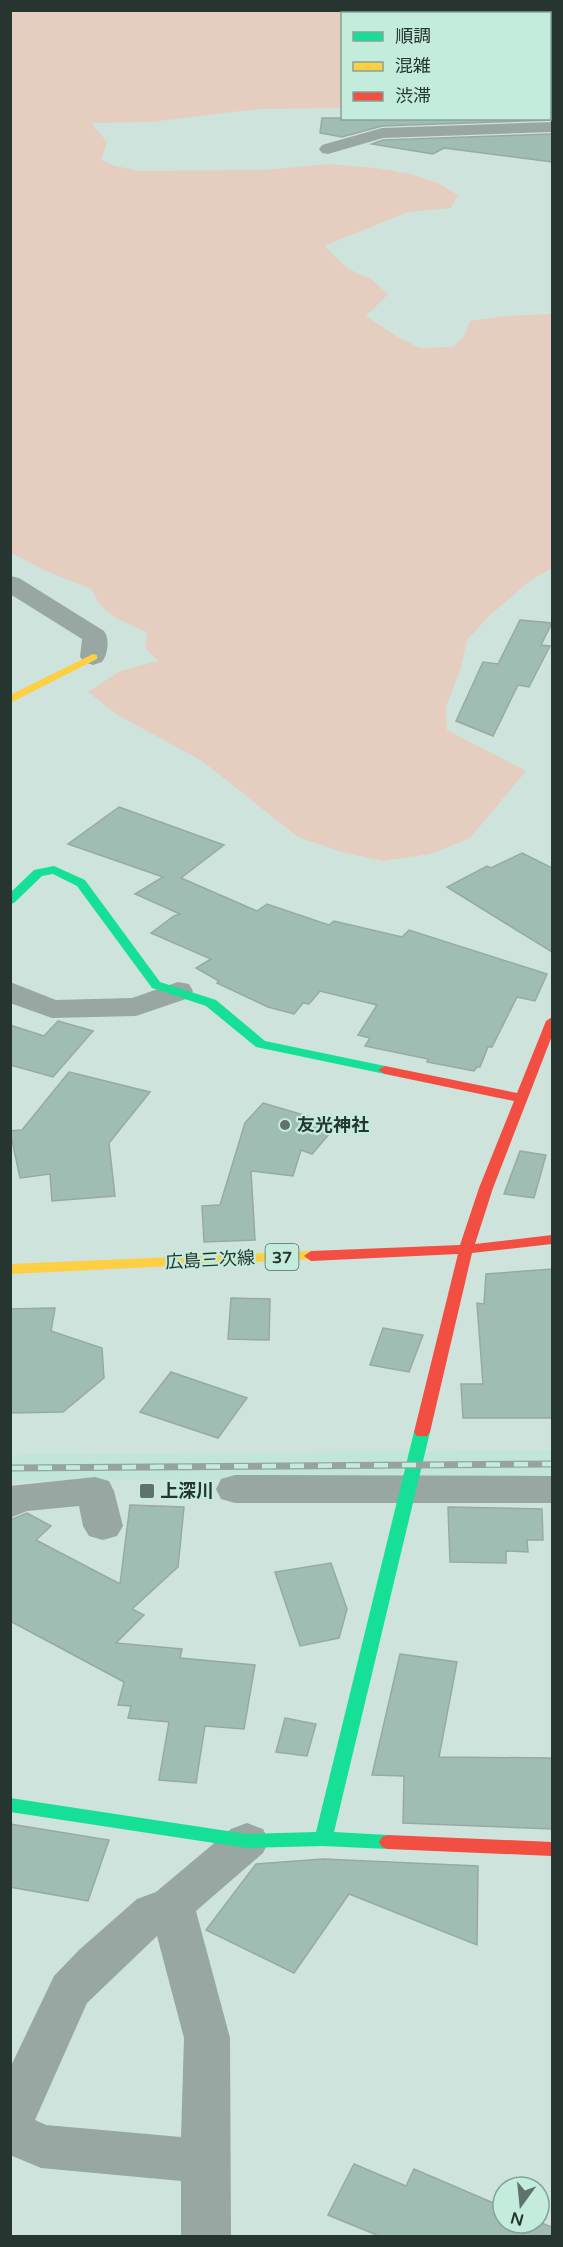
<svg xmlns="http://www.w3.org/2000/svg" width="563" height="2247" viewBox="0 0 563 2247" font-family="'Varela Round','Noto Sans JP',sans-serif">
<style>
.built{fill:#c1e5d8}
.green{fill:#e5cebf}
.building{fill:#a0bdb4;stroke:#98a9a3;stroke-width:1.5}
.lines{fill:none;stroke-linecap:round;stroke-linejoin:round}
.street{fill:#98a7a1;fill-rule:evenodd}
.fast{fill:#16e098;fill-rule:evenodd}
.slow{fill:#ffcf43;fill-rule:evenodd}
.jam{fill:#f24e42;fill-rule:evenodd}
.rail-casing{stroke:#96a49f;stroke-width:7}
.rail{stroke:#c4ecdd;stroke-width:4.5;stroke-dasharray:14;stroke-linecap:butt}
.poi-dot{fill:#60726c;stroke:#c4ecdd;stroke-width:2}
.labels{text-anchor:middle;stroke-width:4.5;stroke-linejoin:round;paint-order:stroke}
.shield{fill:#c4ecdd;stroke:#556c64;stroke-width:1.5}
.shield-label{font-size:16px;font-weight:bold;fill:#263530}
.poi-label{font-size:18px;font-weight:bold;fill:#263530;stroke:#c4ecdd;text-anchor:start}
.street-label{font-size:18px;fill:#263530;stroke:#c4ecdd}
</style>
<rect width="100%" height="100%" fill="#cde3db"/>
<path class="built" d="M552,1450v26l-541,5 -1,-26z"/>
<path class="green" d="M461,10l10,3 -129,1v94l-84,1 -108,13 -59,1 16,19 -6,18 14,6 25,5 124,-1 65,-6 46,4 36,6 27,9 20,12 -7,13 -43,4 -84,34 24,23 22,9 18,16 -22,22 30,20 24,12 33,-1 11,-11 6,-15 35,-5 47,-2v254l-21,12 -42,36 -22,24 -6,28 -15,39 1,23 79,41 -56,67 -40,16 -47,7 -41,-9 -44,-15 -96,-76 -86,-47 -28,-22 32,-21 38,-10 -13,-13 2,-16c-22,-9 -48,-19 -55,-43l-46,-18 -35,-18 -1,-542z"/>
<g class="building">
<path d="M322,118h230v2l-170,6 -40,11 -22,-4z"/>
<path d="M552,134v28l-108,-14 -11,6 -61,-10 11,-4z"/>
<path d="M520,620l32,3 -11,22 9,1 -21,41 -11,-2 -25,51 -37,-15 27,-59 15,2z"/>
<path d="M119,807l105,38 -43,33 76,33 10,-7 62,21 5,-4 68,16 7,-7 138,44 -12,27 -18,-4 -25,50h-4l-8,20h-3l-3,4 -47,-9 1,-3 -63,-13 5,-8 -12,-3 19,-30 -57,-14 -11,13 -6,-1 -9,11 -26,-7 -51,-24 2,-2 -23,-13 15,-9 -60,-26 23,-17 6,-2 -45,-20 28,-17 -95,-33z"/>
<path d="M522,853l30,15v84l-105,-65 40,-21 4,2z"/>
<path d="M58,1021l35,10 -40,46 -43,-12v-40l34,11z"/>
<path d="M69,1072l81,20 -41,51 6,53 -63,5 -2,-27 -30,4 -10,-47 12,-1z"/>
<path d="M263,1103l74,22 -25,29 -11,-4 -8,26 -42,-5 4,69 -51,2 -2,-36 18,-1 25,-82z"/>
<path d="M520,1151l26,4 -12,43 -30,-4z"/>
<path d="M552,1269v149h-89l-2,-34h22l-6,-81 7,1 2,-30z"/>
<path d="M231,1298l39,1 -1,41 -41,-1z"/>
<path d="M55,1308l-4,23 51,17 2,30 -41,34 -53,1v-104z"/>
<path d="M383,1328l40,7 -14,37 -39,-7z"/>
<path d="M171,1372l76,26 -29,40 -78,-26z"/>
<path d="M130,1505l54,2 -6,60 -46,42 12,6 -28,28 66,6 -2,9 75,7 -11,64 -39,-3 -9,57 -37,-3 10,-58 -41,-4 3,-12 -13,-1 6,-23 -114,-61v-101l17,-7 24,13 -15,14 84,44z"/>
<path d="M448,1507l94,2 1,31h-16l1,12 -22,-1v12l-56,-1z"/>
<path d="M331,1563l16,46 -8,29 -39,8 -25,-74z"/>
<path d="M400,1654l57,8 -18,95 113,1v71l-149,-6 1,-47 -32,-1z"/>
<path d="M285,1718l31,6 -9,32 -31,-4z"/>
<path d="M10,1824l99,16 -21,61 -78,-14z"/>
<path d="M323,1859l155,7 -1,79 -128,-51 -55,79 -88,-43 50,-66z"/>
<path d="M354,2164l52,22 8,-17 89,38v16l36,-1 13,5v9h-173l-51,-21z"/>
</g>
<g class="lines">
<g class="street">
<path d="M464,10h17l2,4h-17z"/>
<path d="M550,69l2,1v11l-2,-1z"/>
<path d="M552,122v10l-169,6 -55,16 -6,-1 -3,-4 3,-4 60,-17z"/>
<path d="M10,576l9,2 85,53c6,8 4,23 -2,31l-9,3 -9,-3 -4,-5 2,-18 -72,-45z"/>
<path d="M10,982l46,18 76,-2 46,-16 11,2 4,7 -4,7 -53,18 -84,2 -42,-15z"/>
<path d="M235,1475l317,1v27h-317l-14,-4 -5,-10 5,-10z"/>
<path d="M95,1477l14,4 5,10 9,35 -6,10 -14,4 -14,-4 -6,-10 -4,-20 -52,5 -17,7v-32z"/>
<path d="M247,1823l16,6 6,12 -6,12 -67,58 34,127 1,198h-50v-55l-140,-13 -31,-13v-87l44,-92 25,-26 58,-51 19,-7 75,-63zM157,1936l27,102 -3,99 -135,-12 -11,-5 52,-117z"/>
</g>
<g class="fast">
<path d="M54,866l31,14 75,102 56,18 49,41 120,25 7,4 -7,4 -129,-27 -50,-41 -54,-18 -75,-102 -24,-12 -11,2 -28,27 -4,1v-11l24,-23z"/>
<path d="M422,1427l5,1 3,4 -96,400 54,3 6,2 3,5 -3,5 -6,2 -65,-3 -76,2 -237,-36v-14l237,36 69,-2 98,-400 3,-4z"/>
</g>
<g class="slow">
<path d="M93,654l4,1v4l-87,44v-8z"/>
<path d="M311,1251l7,5 -2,3 -306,15v-10z"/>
</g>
<g class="jam">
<path d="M552,1017v19l-59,152 -18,56 77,-9v9l-80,9 -42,179 -3,4h-10l-3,-4 44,-178 -147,7 -7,-5 7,-5 149,-6 19,-57 35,-87 -129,-27 -7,-4 7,-4 132,27 29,-72z"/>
<path d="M388,1835l164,7v14l-164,-7 -6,-2 -3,-5 3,-5z"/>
</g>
<g class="rail-casing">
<path id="rail" d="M10,1468l542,-4"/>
</g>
<use href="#rail" class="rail"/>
</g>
<g class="poi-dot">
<circle cx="285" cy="1125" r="6"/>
<rect x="139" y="1483" width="16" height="16" rx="3"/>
</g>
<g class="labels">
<rect class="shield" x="265.5" y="1244" width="33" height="26" rx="4.5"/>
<g class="shield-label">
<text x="282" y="1263">37</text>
</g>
<g class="poi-label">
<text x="297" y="1131">友光神社</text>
<text x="160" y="1497">上深川</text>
</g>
<g class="street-label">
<text transform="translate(210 1260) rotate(-3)" y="6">広島三次線</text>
</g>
</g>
<rect width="563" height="2247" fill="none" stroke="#263530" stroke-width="24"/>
<rect x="341" y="12" width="210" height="108" fill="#c4ecdd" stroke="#85a398" stroke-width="1.5"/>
<rect x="353" y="32" width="30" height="9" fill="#16e098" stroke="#85a398" stroke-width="1.5"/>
<text x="395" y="42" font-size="18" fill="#263530">順調</text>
<rect x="353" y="62" width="30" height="9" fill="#ffcf43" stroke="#85a398" stroke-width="1.5"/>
<text x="395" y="72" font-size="18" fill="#263530">混雑</text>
<rect x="353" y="92" width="30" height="9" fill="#f24e42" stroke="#85a398" stroke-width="1.5"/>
<text x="395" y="102" font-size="18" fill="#263530">渋滞</text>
<g transform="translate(521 2205) rotate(195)"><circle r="28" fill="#c4ecdd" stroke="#85a398" stroke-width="1.5"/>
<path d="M0-4.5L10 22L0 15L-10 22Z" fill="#60726c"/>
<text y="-9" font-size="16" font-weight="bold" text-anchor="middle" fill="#263530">N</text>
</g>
</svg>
